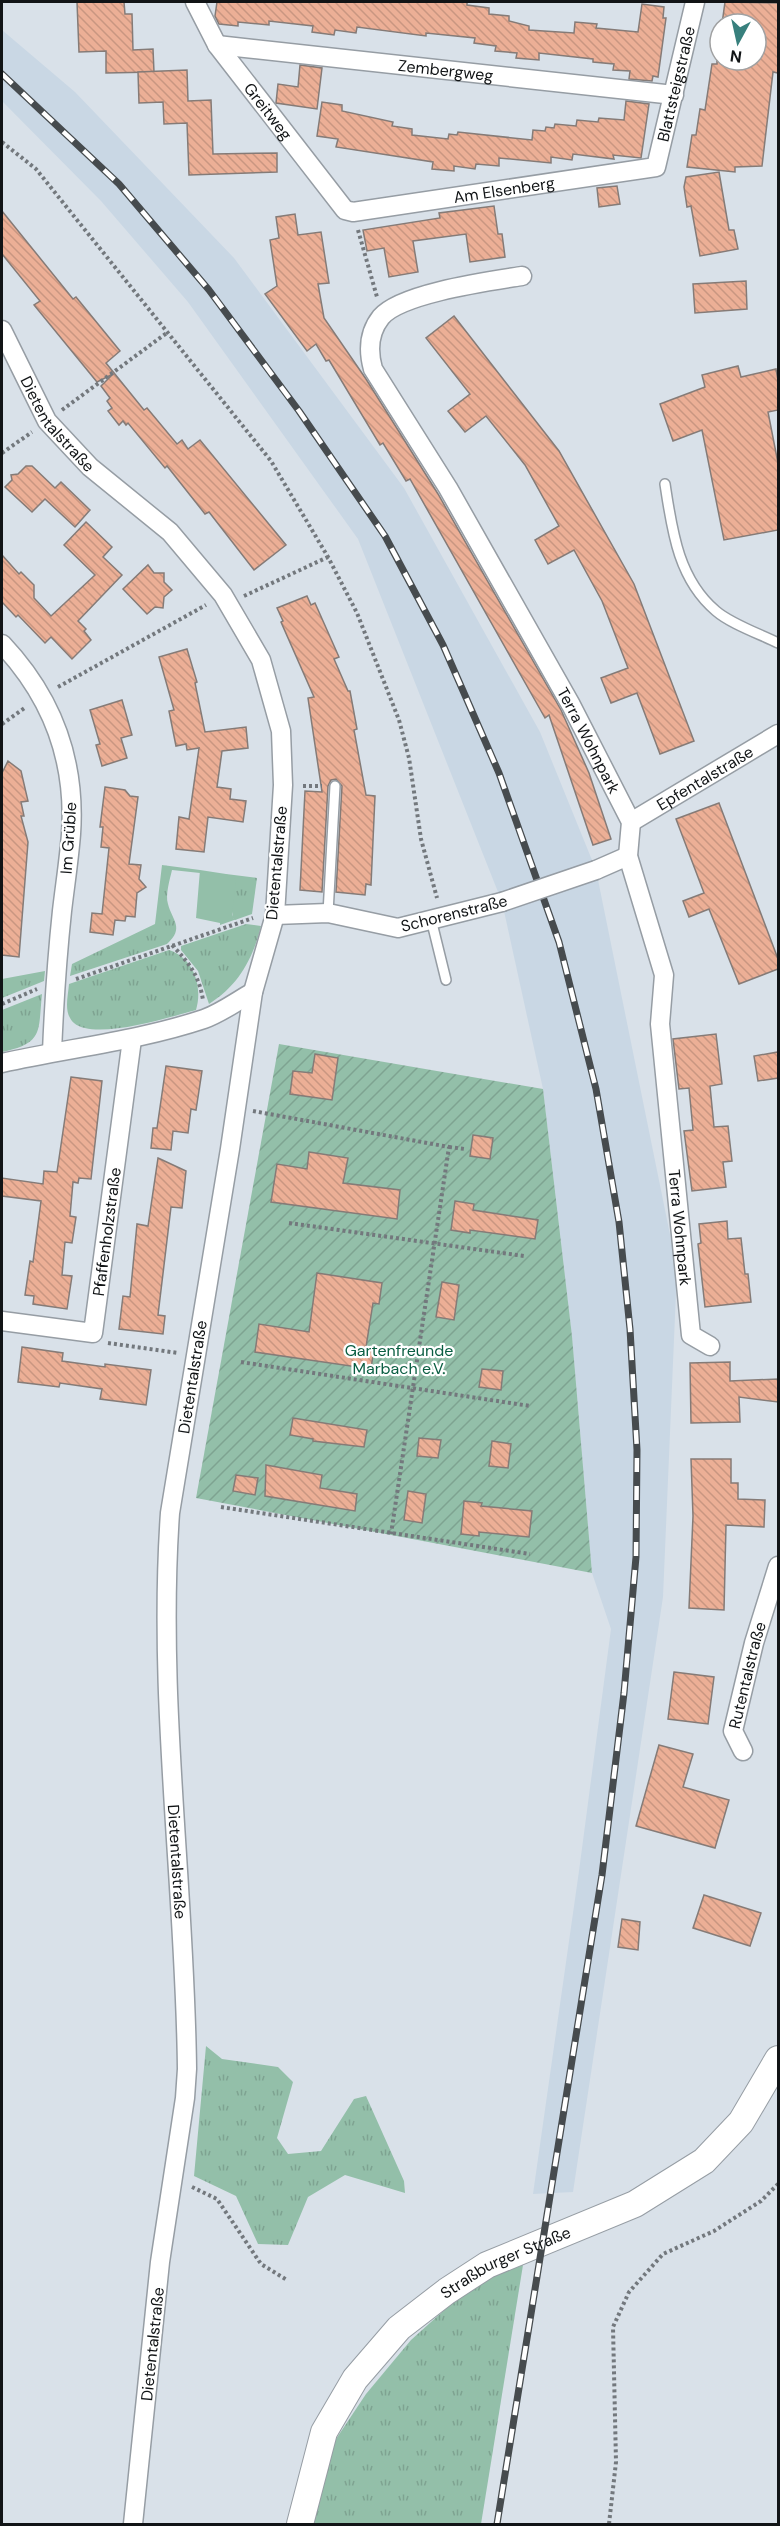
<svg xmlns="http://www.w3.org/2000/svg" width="780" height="2526" viewBox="0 0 780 2526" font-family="'DM Sans',sans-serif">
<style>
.built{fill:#c9d7e4}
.grass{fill:url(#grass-tufts)}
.park{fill:#93bfa9}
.garden{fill:url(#garden-furrows)}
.building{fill:url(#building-back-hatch);stroke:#857b77;stroke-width:1.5}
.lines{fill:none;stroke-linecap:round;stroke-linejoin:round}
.lane-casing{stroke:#969da4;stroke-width:12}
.street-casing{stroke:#969da4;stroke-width:21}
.secondary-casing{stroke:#969da4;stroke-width:28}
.path{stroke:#73787d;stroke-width:4;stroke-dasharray:3 3;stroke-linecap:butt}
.lane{stroke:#fff;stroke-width:9}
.street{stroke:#fff;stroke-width:18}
.secondary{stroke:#fff;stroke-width:26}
.rail-casing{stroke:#464b4e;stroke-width:7}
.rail{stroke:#fff;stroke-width:4.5;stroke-dasharray:14;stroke-linecap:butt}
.street-bridge-casing{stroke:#969da4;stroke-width:21;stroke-linecap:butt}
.street-bridge{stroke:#fff;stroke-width:18}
.labels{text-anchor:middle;stroke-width:4.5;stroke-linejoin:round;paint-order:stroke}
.street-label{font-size:16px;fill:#111416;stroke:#fff}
.park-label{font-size:16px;fill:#0a5e42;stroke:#fff}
</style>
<defs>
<pattern id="grass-tufts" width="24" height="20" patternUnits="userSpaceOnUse" patternTransform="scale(1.5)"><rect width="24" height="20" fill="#93bfa9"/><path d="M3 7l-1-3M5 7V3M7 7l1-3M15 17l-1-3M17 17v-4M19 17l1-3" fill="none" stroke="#7ea391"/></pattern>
<pattern id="garden-furrows" width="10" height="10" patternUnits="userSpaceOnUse" patternTransform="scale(1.5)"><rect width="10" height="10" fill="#93bfa9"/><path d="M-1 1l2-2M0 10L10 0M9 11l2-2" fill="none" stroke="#7ea391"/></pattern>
<pattern id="building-back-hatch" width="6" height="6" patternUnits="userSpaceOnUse" patternTransform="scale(1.5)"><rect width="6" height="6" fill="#ecaf96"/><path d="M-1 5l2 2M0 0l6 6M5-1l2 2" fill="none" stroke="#c99681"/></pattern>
</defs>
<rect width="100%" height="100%" fill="#d9e1e9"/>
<path class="built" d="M2,30l73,62 159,166 170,230 136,244 56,138 81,399 -14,328 -90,595 -40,2 46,-323 32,-242 -19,-56 -20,-237 -29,-247 -41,-187 -144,-363 -170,-237 -87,-101 -99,-100z"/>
<g class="grass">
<path d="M162,865l38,5v3l-28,-3c-2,9 -7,25 -4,34 4,16 17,24 -1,40l-97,32 2,-12 83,-40z"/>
<path d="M226,874l31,4 -5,36 -17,6 -2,-2z"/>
<path d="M246,924l15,2c-8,33 -23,60 -52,78l-11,-33 -17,-21v-4z"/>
<path d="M169,950c25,8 34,37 27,60 -26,7 -101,31 -122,13 -11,-10 -6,-26 -5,-39z"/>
<path d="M45,971l-1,10 -42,17v-19z"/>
<path d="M42,994c-4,38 2,49 -40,58v-42z"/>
<path d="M206,2046l16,13 56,8 15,15 -16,56 11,16 33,-3 33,-52 12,-3 38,85 1,12 -60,-18 -37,22 -20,48 -30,-1 -22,-48 -42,-20z"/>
<path d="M523,2265l-42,259h-168l6,-30 17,-55 30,-45 45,-54 40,-36 42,-28z"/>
</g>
<path class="park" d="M200,870l26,4 10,6 -4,34 2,5h3l-17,6v-2l-24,-5z"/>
<path class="garden" d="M279,1044l264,45 29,247 20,237 -396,-75z"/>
<g class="building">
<path d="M77,2h47l1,12h7l1,36 20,-1 1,23 -48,1v-22l-27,1z"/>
<path d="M217,2h250v3l22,3v6l20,2v5l20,5v4l45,3 1,-11 22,2 -1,4 42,4 4,-28 22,3 -1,11h3l-8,59 -5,-1 -1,5 -23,-2 1,-8 -17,-1 1,-6 -21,-2v-3l-54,-6v7l-23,-2 1,-5 -22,-2 1,-5 -22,-3 1,-5 -49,-5v3l-69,-9 -1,6 -21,-3 -1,5 -22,-3 1,-6 -44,-5v4l-31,-3v4l-19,-2 -4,-8z"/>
<path d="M725,2l53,1v70l-5,-1 -11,94 -27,1v5l-48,-5 5,-32h4l4,-26 5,1 7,-46h5v-4h39v-36h-34z"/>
<path d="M300,65l22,3 -5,41 -41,-6 2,-19 20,3z"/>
<path d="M187,70l1,31 23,-1 2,54 64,-1v19l-88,3 -2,-52 -23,1 -1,-22 -24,1 -1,-31z"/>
<path d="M626,101l23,3 -8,54 -28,-3 1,4 -41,-5 -1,6 -21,-3v6l-52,-5v8l-23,-2 -1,5 -21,-3v5l-22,-2 1,-7 -97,-15 2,-8 -21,-3 5,-34 20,3v6l51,11 -1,4 20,3v6l36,4 1,-5 8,1 1,-3 74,8 1,-10 12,1 1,-4 8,1 1,-4 21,2 1,-6 21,2 1,-4 25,2z"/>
<path d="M719,172l10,58h5l4,19 -38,7 -9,-50 -4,1 -3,-20 2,-10z"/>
<path d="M617,186l3,18 -21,3 -2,-19z"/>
<path d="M494,206l4,28h4l3,23 -35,5 -4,-28 -53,7 5,31 -29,5 -5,-29 -17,3 -4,-21 77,-12 -1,-5z"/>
<path d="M2,211l71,88 3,-2 44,54 -14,12 38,47 3,-2 30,36 5,-4 6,9 12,-9 86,105 -32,25 -45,-58 -4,2 -38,-48 -2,2 -37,-45 -2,2 -3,-4 -4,4 -11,-14 4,-3 -5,-7 3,-3 -9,-12 12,-12 -16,8 -63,-77 6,-4 -38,-47z"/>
<path d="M295,214l3,21 23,-3 8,51 -11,1 6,34 42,61 72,115 123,216 28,63 22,66 -18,6 -44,-130 -4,3 -135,-239 -4,2 -23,-38 -3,2 -51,-85 -3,1 -10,-17 -9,7 -42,-57 12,-8 -7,-46 9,-2 -3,-21z"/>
<path d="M746,281l1,28 -52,4 -2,-29z"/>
<path d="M454,316l105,135 75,133 60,157 -34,13 -23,-61 -26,10 -10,-25 27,-10 -26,-67 -28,-51 -26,14 -13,-24 24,-14 -34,-61 -39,-49 -21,16 -17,-21 22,-17 -44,-56z"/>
<path d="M738,366l3,11 35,-8 2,11v30l-10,2 10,51v67l-54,10 -22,-110 -29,11 -13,-37 45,-17 -3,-12z"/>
<path d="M26,466h6l23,22 6,-6 29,28 -15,17 -30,-28 -13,13 -27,-25 7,-7 -1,-5 7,-1z"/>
<path d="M86,522l26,25 -9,10 19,18 -44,46 8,8 -2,2 7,9 -19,19 -21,-22 -6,6 -27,-28 -2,2 -14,-15v-47l17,19 2,-2 13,13v13l17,18 44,-41 -31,-30z"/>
<path d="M148,565l6,8h10v9l8,8 -8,7 -1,11 -8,-1 -8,7 -24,-25z"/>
<path d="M307,596l4,9 4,-2 24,54 -5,2 14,32h2l7,38 -3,1 12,65 9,1 -4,89 -5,-1 -1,11 -29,-3 6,-106 -6,-7 -5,1 -3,6 -6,106 -22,-2 5,-99 17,1 -14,-94 6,-1 -33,-75 2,-1 -6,-13z"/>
<path d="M187,649l10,33 -2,1 10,49 41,-5 2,21 -26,3 -5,36 14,2 -1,10 16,2 -3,21 -35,-5 -4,35 -28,-3 3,-32 10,2 10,-71 -12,2 -1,-6 -10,2 -7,-35 5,-1 -15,-53z"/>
<path d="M122,700l10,35 -11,3 6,20 -25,8 -6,-21 4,-1 -10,-34z"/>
<path d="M8,761l13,10 7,30 -7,1 3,14h-3l7,26 -9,115 -17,-2v-182z"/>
<path d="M105,787l20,3 5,6 8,1 -9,67 12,1 -2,14 7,8 -9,6 -2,24 -9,-1 -1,5 -10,-1 -2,15 -23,-3 2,-19 10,1 7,-66 -8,-1 2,-20h-3z"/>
<path d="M719,803l59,156v10l-39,15 -30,-75 -20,8 -6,-16 21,-8 -28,-74z"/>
<path d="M716,1034l6,50 -12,2 4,41 14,-1 4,35 -9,1 3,25 -34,4 -8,-60 9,-1 -4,-42 -10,1 -6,-50z"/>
<path d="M778,1052v26l-20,3 -4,-25z"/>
<path d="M315,1054l23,4 -6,42 -42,-6 3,-23 19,2z"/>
<path d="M166,1066l36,5 -6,39 -5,-1 -3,24 -15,-2 -2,19 -20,-2 2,-20h4z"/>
<path d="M71,1077l31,4 -11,98 -12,-1 -1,5 -5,-1 -3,34 6,1 -4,26 -7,-1 -3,33 10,1 -5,33 -34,-5 1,-8 -9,-1 5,-34 3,1 8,-61 -39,-5v-18l41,6 1,-13 13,1z"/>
<path d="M473,1135l20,3 -3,21 -20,-3z"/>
<path d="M309,1152l39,6 -5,25 57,7 -3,29 -126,-17 6,-38 30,5z"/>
<path d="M158,1158l28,13 -4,37 -11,-1 -13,108 7,1 -2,18 -44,-5 4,-33 7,1 7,-73 11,2z"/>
<path d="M455,1201l19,3 -1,6 65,10 -3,19 -65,-9v3l-19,-3z"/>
<path d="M727,1221l1,18 13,-1 4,36h3l3,28 -46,5 -7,-63 3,-1 -2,-19z"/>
<path d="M317,1273l65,10 -3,21 -6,-1 -7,44 8,1 -3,21 -116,-17 4,-28 50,8z"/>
<path d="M442,1282l17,3 -5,35 -18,-3z"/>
<path d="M22,1347l41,6 -1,8 43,6v-3l46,6 -5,35 -46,-6 2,-10 -42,-6 -1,4 -41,-5z"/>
<path d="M730,1362v19l48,-2v23l-39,-5 1,25 -49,1 -1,-60z"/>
<path d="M482,1369l21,2 -2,19 -22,-3z"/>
<path d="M293,1418l74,12 -3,17 -51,-6v-2l-23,-4z"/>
<path d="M419,1438l22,2 -3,18 -21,-2z"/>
<path d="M492,1441l19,3 -3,24 -19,-2z"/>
<path d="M691,1459h40v24h7v16l27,1 -1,27 -38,-2 -2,85 -35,-2 4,-92z"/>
<path d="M266,1465l56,10 -2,13 37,6 -2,17 -90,-15z"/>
<path d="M236,1475l22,3 -3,17 -22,-4z"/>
<path d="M408,1491l18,3 -4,29 -18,-3z"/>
<path d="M464,1501l18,2 -1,3 51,5 -3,26 -50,-5v4l-18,-2z"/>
<path d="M674,1672l40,5 -6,47 -40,-5z"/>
<path d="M659,1745l34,9 -10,33 46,13 -14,48 -79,-22z"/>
<path d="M704,1895l57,18 -11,33 -57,-18z"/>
<path d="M622,1919l18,3 -2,28 -20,-3z"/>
</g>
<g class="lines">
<g class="lane-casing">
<g id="lane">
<path d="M665,484c7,46 13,95 51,127 15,13 44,23 62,32"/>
<path d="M328,913l7,-127"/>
<path d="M431,919l15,61"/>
</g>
</g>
<g class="street-casing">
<g id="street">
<path id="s1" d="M195,2l22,43 128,165 8,2 303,-45 39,-165"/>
<path id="s2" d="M217,45l457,50"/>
<path id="s3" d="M522,276c-31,5 -121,17 -141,41 -12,15 -13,34 -8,52l75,119 123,217 60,117 -3,34 36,119 -4,49 31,311 19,11"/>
<path id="s4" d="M2,330l45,91 43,46 80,65 53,63 38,65 20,71 2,54 -8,130 -22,77 -23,157 -60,364c-13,185 15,370 17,556l-2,29 -25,164 -27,262"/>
<path d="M2,644c50,53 74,117 69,190 -2,26 -6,51 -9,77 -5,47 -8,93 -10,141"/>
<path id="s5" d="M631,822l147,-88"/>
<path d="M596,870l32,-14"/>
<path d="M275,915l53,-2 70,15 104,-26"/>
<path d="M2,1063c67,-15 136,-22 202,-44 17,-6 33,-18 49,-27"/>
<path id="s6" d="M2,1321l91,12 39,-294"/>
<path id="s7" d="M743,1751l-10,-20 21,-88 24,-77"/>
</g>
</g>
<g class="secondary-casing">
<g id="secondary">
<path id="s8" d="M300,2524l24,-92 31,-53 44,-51 48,-37 40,-26 148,-61 69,-43 37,-39 37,-63"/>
</g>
</g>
<g class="path">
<path d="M2,142l34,27 235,292 57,96 29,56 42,107 10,38 12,81 16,59"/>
<path d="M358,230l19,67"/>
<path d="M62,410l106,-78"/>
<path d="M2,453l30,-21"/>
<path d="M244,596l84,-39"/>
<path d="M58,687l148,-82"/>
<path d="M2,724l24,-17"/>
<path d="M303,786h19"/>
<path d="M172,945c17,18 27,30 31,55"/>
<path d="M76,979l177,-61"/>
<path d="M2,1004l35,-15"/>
<path d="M253,1111l196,36 -58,387"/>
<path d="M449,1147l16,2"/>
<path d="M289,1223l235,33"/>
<path d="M108,1343l70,10"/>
<path d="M241,1362l289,44"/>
<path d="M221,1507l309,47"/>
<path d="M192,2187l25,12 44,65 26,16"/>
<path d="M609,2524l7,-62 -3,-135 16,-35 34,-38 51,-23 47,-30 17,-17"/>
</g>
<use href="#lane" class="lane"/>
<use href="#street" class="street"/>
<use href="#secondary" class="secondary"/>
<g class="rail-casing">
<path id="rail" d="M2,74l117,110 90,106 90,121 86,125 58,109 56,128 60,169 37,147 23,133 11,107 7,121 -1,107 -12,136 -22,182 -105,649"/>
</g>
<use href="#rail" class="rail"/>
<g class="street-bridge-casing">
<path id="street-bridge" d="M502,902l94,-32"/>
</g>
<use href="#street-bridge" class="street-bridge"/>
</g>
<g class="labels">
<g class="street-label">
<text dy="6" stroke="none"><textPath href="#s2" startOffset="230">Zembergweg</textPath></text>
<text dy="6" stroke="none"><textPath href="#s1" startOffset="657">Blattsteigstraße</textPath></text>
<text dy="6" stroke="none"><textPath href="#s1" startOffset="132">Greitweg</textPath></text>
<text dy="6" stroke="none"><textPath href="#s1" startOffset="418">Am Elsenberg</textPath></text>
<text dy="6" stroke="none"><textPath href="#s4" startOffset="110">Dietentalstraße</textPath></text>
<text dy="6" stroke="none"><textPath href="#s3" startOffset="633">Terra Wohnpark</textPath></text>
<text dy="6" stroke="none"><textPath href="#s5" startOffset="86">Epfentalstraße</textPath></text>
<text transform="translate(68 838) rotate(-86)" y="6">Im Grüble</text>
<text transform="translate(276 863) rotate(-85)" y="6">Dietentalstraße</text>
<text transform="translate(454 913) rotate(-14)" y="6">Schorenstraße</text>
<text dy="6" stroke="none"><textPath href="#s3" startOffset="1137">Terra Wohnpark</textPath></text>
<text dy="6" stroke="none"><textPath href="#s6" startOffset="194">Pfaffenholzstraße</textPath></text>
<text transform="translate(192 1377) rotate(-81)" y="6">Dietentalstraße</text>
<text dy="6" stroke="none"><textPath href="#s7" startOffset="80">Rutentalstraße</textPath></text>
<text dy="6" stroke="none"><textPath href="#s4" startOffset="1640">Dietentalstraße</textPath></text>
<text dy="6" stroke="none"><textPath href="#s8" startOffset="350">Straßburger Straße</textPath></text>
<text transform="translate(152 2344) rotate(-84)" y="6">Dietentalstraße</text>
</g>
<g class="park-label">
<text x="399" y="1356">Gartenfreunde<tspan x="399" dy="18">Marbach e.V.</tspan></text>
</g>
</g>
<rect width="780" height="2526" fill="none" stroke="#111416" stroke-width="6"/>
<g transform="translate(738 42) rotate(188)"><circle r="28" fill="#ffffff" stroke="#a0a1a2" stroke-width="1.5"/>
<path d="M0-4.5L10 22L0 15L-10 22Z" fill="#38807d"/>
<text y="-9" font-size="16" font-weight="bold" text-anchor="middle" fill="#111416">N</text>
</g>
</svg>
